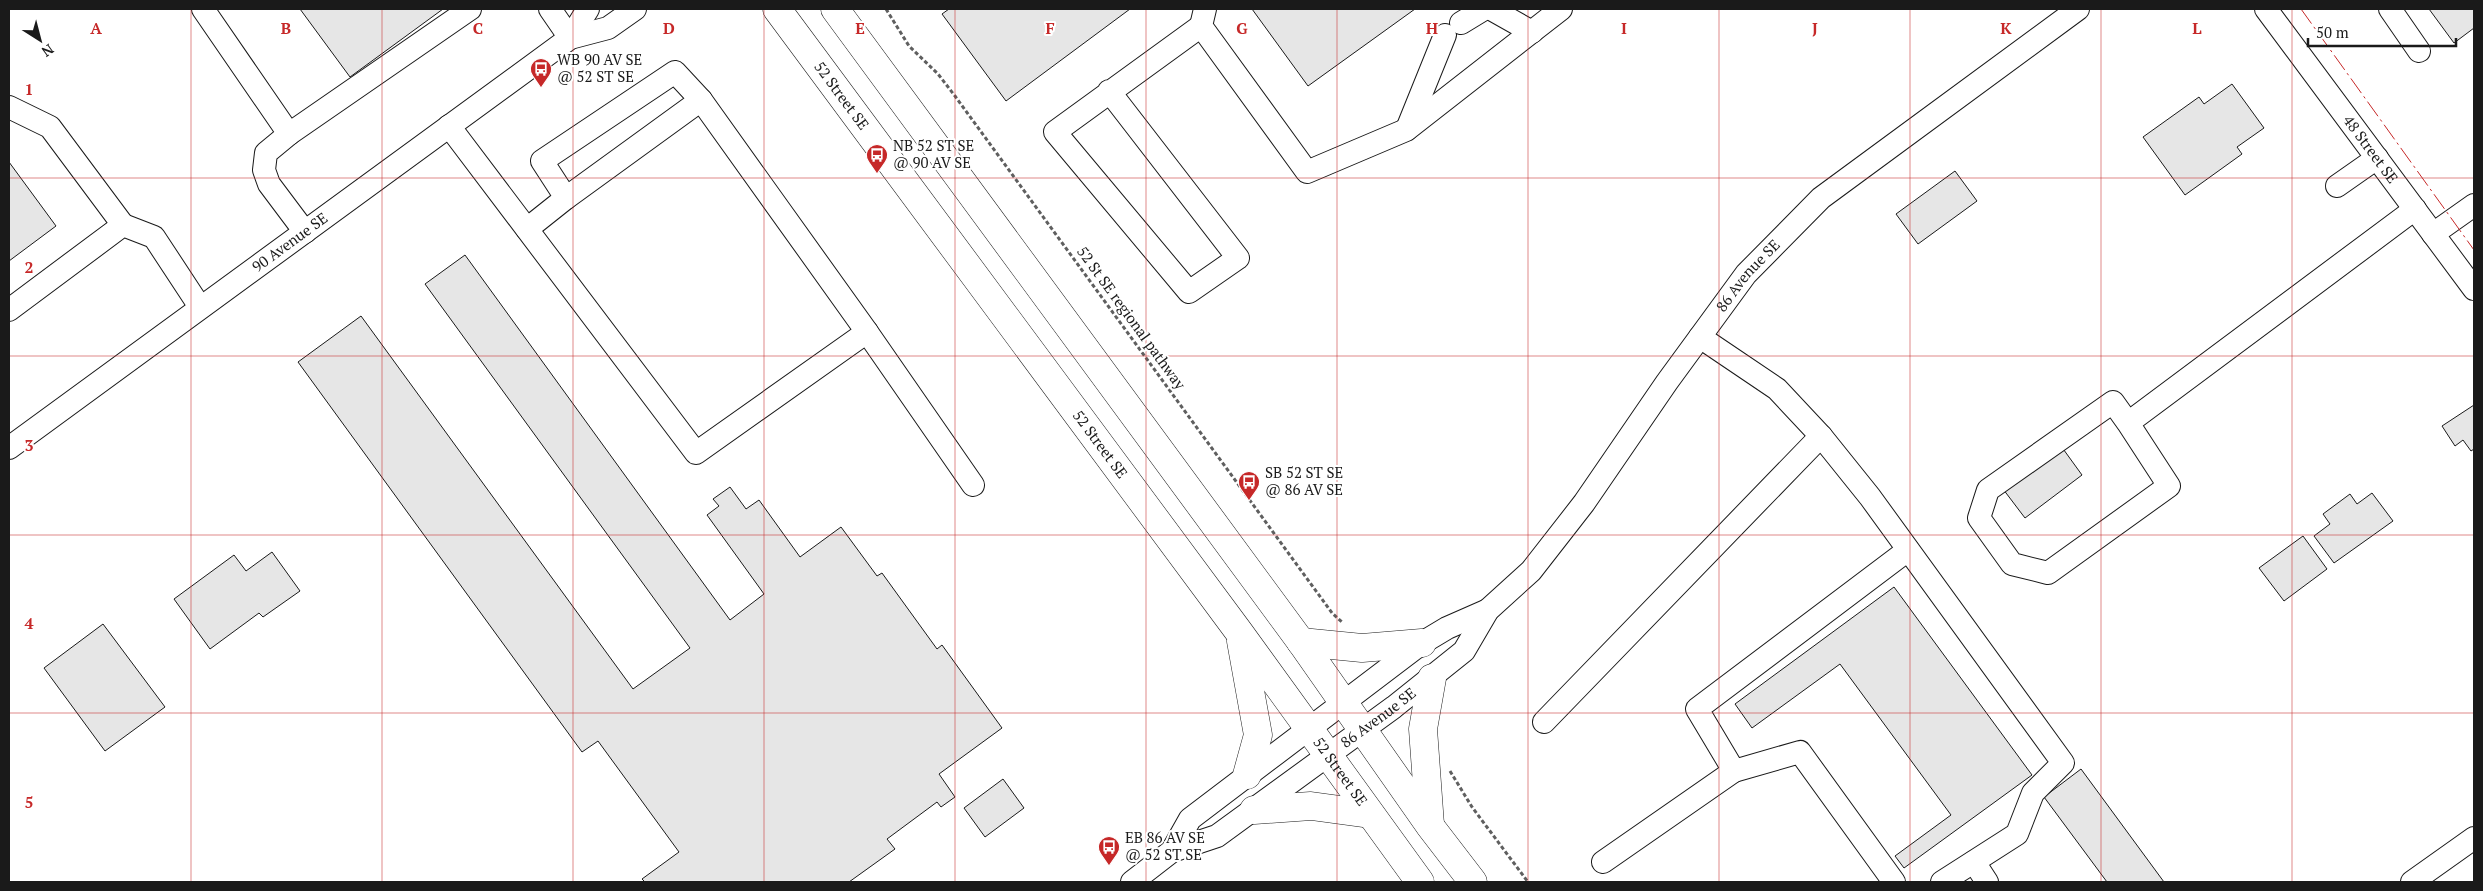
<svg xmlns="http://www.w3.org/2000/svg" width="2483" height="891" viewBox="0 0 2483 891" font-family="'PT Serif',serif">
<style>
.building{fill:#e6e6e6;stroke:#1a1a1a}
.lines{fill:none;stroke-linecap:round;stroke-linejoin:round}
.minor-casing{stroke:#1a1a1a;stroke-width:24}
.major-casing{stroke:#1a1a1a;stroke-width:29}
.path{stroke:#5f5f5f;stroke-width:3;stroke-dasharray:4 2.5;stroke-linecap:butt}
.minor{stroke:#fff;stroke-width:22}
.major{stroke:#fff;stroke-width:28}
.power{stroke:#c62828;stroke-width:1;stroke-dasharray:18 4 2.5 4;stroke-linecap:butt}
.grid{fill:none;stroke:#c62828;stroke-width:1;stroke-opacity:0.55}
.labels{text-anchor:middle;stroke-width:4;stroke-linejoin:round;paint-order:stroke}
.poi-label{font-size:15px;fill:#1a1a1a;stroke:#fff;text-anchor:start}
.street-label{font-size:15px;fill:#1a1a1a;stroke:#fff}
.grid-label{font-size:16px;text-anchor:middle;font-weight:bold;fill:#c62828;stroke:#fff;stroke-width:4;stroke-linejoin:round;paint-order:stroke}
</style>
<rect width="100%" height="100%" fill="#fff"/>
<g class="building">
<path d="M300,9h143l-93,68z"/>
<path d="M949,9h181l-124,92 -64,-87z"/>
<path d="M1252,9h163l-107,77z"/>
<path d="M2429,9h45v19l-20,15z"/>
<path d="M2232,84l32,44 -27,19 5,7 -57,41 -42,-58 56,-40 5,7z"/>
<path d="M9,162l47,64 -47,35z"/>
<path d="M1955,171l22,30 -59,43 -22,-30z"/>
<path d="M465,255l265,365 34,-26 -57,-79 12,-9 -6,-7 17,-12 16,22 13,-9 41,57 41,-30 36,49 5,-3 55,76 5,-4 60,83 -63,46 16,23 -14,10 -4,-5 -50,37 8,10 -46,33h-204l-3,-3 37,-27 -81,-111 -16,11 -284,-390 63,-46 272,373 57,-41 -265,-364z"/>
<path d="M2474,405v44l-3,2 -8,-11 -8,6 -13,-20z"/>
<path d="M2061,446l21,29 -57,43 -22,-29z"/>
<path d="M2372,493l21,28 -59,42 -20,-27 16,-12 -7,-10 27,-20 7,10z"/>
<path d="M2303,536l24,33 -43,32 -25,-33z"/>
<path d="M272,552l28,39 -37,26 -4,-4 -49,36 -36,-50 60,-44 12,16z"/>
<path d="M1894,587l138,188 -128,93 -9,-12 56,-41 -111,-151 -88,64 -17,-24z"/>
<path d="M103,624l62,83 -60,44 -61,-83z"/>
<path d="M2081,769l83,113h-57l-63,-85z"/>
<path d="M1003,779l21,29 -39,29 -21,-29z"/>
</g>
<g class="lines">
<g class="minor-casing">
<g id="minor">
<path d="M203,9l86,125 -23,19 -2,17 5,14 36,48"/>
<path d="M550,9l20,29"/>
<path d="M1205,9l-4,17 106,146 99,-42 155,-121"/>
<path d="M1491,9l41,23"/>
<path id="s1" d="M2266,9l208,280"/>
<path d="M2390,9l29,42"/>
<path d="M1461,23l23,-14"/>
<path d="M570,38l18,-29"/>
<path d="M1109,91l129,167 -49,34 -134,-160 146,-106"/>
<path d="M9,107l41,20 73,98"/>
<path d="M449,126l247,327 171,-121 106,153"/>
<path d="M1407,129l38,-94"/>
<path d="M289,134l181,-125"/>
<path d="M2337,186l40,-28"/>
<path d="M566,198l135,-98"/>
<path d="M527,229l39,-31 -24,-37 133,-89 26,28 166,232"/>
<path d="M2433,234l41,-29"/>
<path d="M9,310l114,-85 31,12 46,70"/>
<path d="M1700,337l77,52 44,47 49,61 193,266 -30,30 -16,41 -75,48"/>
<path d="M2128,423l-15,-21 -125,88 -9,28 33,46 36,9 121,-87 -41,-63 287,-214"/>
<path id="s2" d="M9,448l561,-410 38,-10 27,-19"/>
<path d="M1544,722l277,-286"/>
<path d="M1172,851l18,-32 232,-176 25,-15 41,-18"/>
<path d="M1603,862l131,-91"/>
<path d="M1974,862l13,20"/>
<path id="s3" d="M1132,882l40,-31 45,-15 177,-129 70,-56 24,-41 43,-39 53,-68 83,-121 79,-108 75,-76 257,-189"/>
<path d="M1894,882l-94,-130 -66,19 -37,-62 211,-159"/>
<path d="M2412,882l62,-44"/>
</g>
</g>
<g class="major-casing">
<g id="major">
<path id="s4" d="M777,9l462,623 181,250"/>
<path d="M835,9l466,633 129,184 43,56"/>
<path d="M1241,641l17,94 -11,40"/>
<path d="M1301,642l61,6 60,-5"/>
<path d="M1254,810l57,-4 59,8"/>
<path d="M1430,825l-7,-96 9,-51"/>
</g>
</g>
<g class="path">
<path d="M886,9l23,37 29,28 17,22 377,517 11,10"/>
<path d="M1450,771l22,36 56,75"/>
</g>
<use href="#minor" class="minor"/>
<use href="#major" class="major"/>
<path class="power" d="M2301,9l173,241"/>
</g>
<path class="grid" d="M191,9v873M382,9v873M573,9v873M764,9v873M955,9v873M1146,9v873M1337,9v873M1528,9v873M1719,9v873M1910,9v873M2101,9v873M2292,9v873M9,178h2465M9,356h2465M9,535h2465M9,713h2465"/>
<defs>
<g id="bus-pin" transform="scale(1.125)"><path d="M0 17L-7.5 6A9.5 9.5 0 1 1 7.5 6Z" fill="#c62828" stroke="#fff"/><path d="M-5-6H5V4H4V6H2V4H-2V6H-4V4H-5ZM-3.5-4V0h7V-4ZM-3.5 1.2v1.5H-2V1.2ZM2 1.2v1.5H3.5V1.2Z" fill="#fff"/></g>
</defs>
<g fill-rule="evenodd">
<use href="#bus-pin" x="541" y="69"/>
<use href="#bus-pin" x="877" y="155"/>
<use href="#bus-pin" x="1249" y="482"/>
<use href="#bus-pin" x="1109" y="847"/>
</g>
<g class="labels">
<g class="poi-label">
<text x="557" y="65">WB 90 AV SE<tspan x="557" dy="17">@ 52 ST SE</tspan></text>
<text x="893" y="151">NB 52 ST SE<tspan x="893" dy="17">@ 90 AV SE</tspan></text>
<text x="1265" y="478">SB 52 ST SE<tspan x="1265" dy="17">@ 86 AV SE</tspan></text>
<text x="1125" y="843">EB 86 AV SE<tspan x="1125" dy="17">@ 52 ST SE</tspan></text>
</g>
<g class="street-label">
<text dy="5" stroke="none"><textPath href="#s4" startOffset="108">52 Street SE</textPath></text>
<text dy="5" stroke="none"><textPath href="#s1" startOffset="175">48 Street SE</textPath></text>
<text dy="5" stroke="none"><textPath href="#s2" startOffset="348">90 Avenue SE</textPath></text>
<text dy="5" stroke="none"><textPath href="#s3" startOffset="879">86 Avenue SE</textPath></text>
<text transform="translate(1131 318) rotate(54)" y="5">52 St SE regional pathway</text>
<text dy="5" stroke="none"><textPath href="#s4" startOffset="542">52 Street SE</textPath></text>
<text dy="5" stroke="none"><textPath href="#s3" startOffset="298">86 Avenue SE</textPath></text>
<text dy="5" stroke="none"><textPath href="#s4" startOffset="948">52 Street SE</textPath></text>
</g>
</g>
<g class="grid-label">
<text x="96" y="34">A</text>
<text x="286" y="34">B</text>
<text x="478" y="34">C</text>
<text x="669" y="34">D</text>
<text x="860" y="34">E</text>
<text x="1050" y="34">F</text>
<text x="1242" y="34">G</text>
<text x="1432" y="34">H</text>
<text x="1624" y="34">I</text>
<text x="1815" y="34">J</text>
<text x="2006" y="34">K</text>
<text x="2197" y="34">L</text>
<text x="29" y="95">1</text>
<text x="29" y="273">2</text>
<text x="29" y="451">3</text>
<text x="29" y="629">4</text>
<text x="29" y="808">5</text>
</g>
<rect width="2483" height="891" fill="none" stroke="#1a1a1a" stroke-width="20"/>
<g transform="translate(40 40) rotate(144)" stroke="#ffffff" stroke-width="4" paint-order="stroke">
<path d="M0-4L9 19L0 12L-9 19Z" fill="#1a1a1a"/>
<text y="-8" font-size="14" font-weight="bold" text-anchor="middle" fill="#1a1a1a">N</text>
</g>
<path d="M2308 38v8h148v-8" fill="none" stroke="#1a1a1a" stroke-width="2.5"/>
<text x="2316" y="38" font-size="15" fill="#1a1a1a" stroke="#ffffff" stroke-width="4" paint-order="stroke">50 m</text>
</svg>
